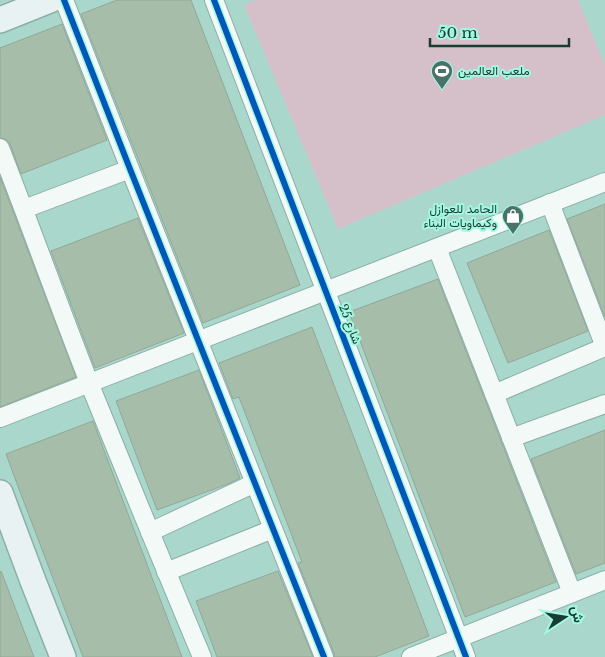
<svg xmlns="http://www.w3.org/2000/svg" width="605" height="657" viewBox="0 0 605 657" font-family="'Libre Baskerville',Vazirmatn,serif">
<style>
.green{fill:#d5c0ca}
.building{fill:#a6bdaa;stroke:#92a896}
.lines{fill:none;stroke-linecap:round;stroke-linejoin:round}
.street-casing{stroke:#8bafa6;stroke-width:20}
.secondary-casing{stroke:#8bafa6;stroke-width:28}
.street{stroke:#f2f9f7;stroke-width:18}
.secondary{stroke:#e9f2f2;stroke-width:25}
.cycleway-casing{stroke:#a3f8e2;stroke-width:9}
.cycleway{stroke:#0057b8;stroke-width:6}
.labels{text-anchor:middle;stroke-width:4;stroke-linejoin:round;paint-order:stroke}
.poi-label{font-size:12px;fill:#183c34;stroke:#a3f8e2;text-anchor:start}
.street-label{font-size:12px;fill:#183c34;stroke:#a3f8e2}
</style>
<rect width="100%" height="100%" fill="#aad7cc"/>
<path class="green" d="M256,0h322l27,64v51l-267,114 -94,-224z"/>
<g class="building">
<path d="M117,0h74l109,285 -97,38 -122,-309z"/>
<path d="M62,24l45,116 -86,34 -11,-30 -4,-5 -6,-1v-90z"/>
<path d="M0,177l76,200 -76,30z"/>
<path d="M605,204v113l-38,-98z"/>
<path d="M138,218l46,115 -89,35 -44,-117z"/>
<path d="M549,230l39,101 -80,32 -41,-100z"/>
<path d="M438,279l118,303 -91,35 -116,-305z"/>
<path d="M312,327l117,309 -54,21h-41v-4l-36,-90 4,-1 -63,-165 -6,2 -14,-36z"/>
<path d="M199,370l41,108 -12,6 -71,26 -41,-109z"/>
<path d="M93,421l52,138 37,98h-99l-64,-168 -13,-35z"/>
<path d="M605,430v133l-29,11 -45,-115z"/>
<path d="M1,571l13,34 20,52h-34v-85z"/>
<path d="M278,571l35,86h-96l-21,-56z"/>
</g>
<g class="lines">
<g class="street-casing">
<g id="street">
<path d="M64,0l66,169 194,488"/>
<path d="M214,0l252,657"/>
<path d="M0,148c31,79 59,158 90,237 37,91 74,182 112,272"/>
<path d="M550,203l55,144"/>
<path d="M24,209l106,-40"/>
<path d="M437,248l135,345"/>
<path d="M494,394l111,-47"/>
<path d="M0,418l605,-236"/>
<path d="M511,438l94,-34"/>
<path d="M150,532l105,-49"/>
<path d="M166,572l107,-43"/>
<path d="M411,657l194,-77"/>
</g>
</g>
<g class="secondary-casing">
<g id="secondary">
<path d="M0,20l50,-20"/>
<path d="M0,493l33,88 30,76"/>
</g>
</g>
<use href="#street" class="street"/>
<use href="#secondary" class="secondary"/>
<g class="cycleway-casing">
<g id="cycleway">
<path d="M64,0l66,169 194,488"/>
<path d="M214,0l252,657"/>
</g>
</g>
<use href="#cycleway" class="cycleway"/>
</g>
<defs>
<g id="stadium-pin" transform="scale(1.125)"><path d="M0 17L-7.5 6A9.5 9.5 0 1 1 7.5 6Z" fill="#4b7269" stroke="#a3f8e2"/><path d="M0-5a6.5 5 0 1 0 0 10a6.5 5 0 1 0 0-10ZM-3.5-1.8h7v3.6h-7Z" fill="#fff"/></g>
<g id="shop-pin" transform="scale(1.125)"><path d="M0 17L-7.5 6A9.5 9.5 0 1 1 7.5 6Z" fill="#4b7269" stroke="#a3f8e2"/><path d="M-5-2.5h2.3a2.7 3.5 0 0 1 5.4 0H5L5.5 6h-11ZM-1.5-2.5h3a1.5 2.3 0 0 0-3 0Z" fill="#fff"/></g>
</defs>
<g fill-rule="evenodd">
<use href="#stadium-pin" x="442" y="71"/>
<use href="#shop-pin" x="513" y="216"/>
</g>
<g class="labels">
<g class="poi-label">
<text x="458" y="75">ملعب العالمين</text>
<text x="497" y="213" text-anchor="end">الحامد للعوازل<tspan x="497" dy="14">وكيماويات البناء</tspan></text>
</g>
<g class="street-label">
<text transform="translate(350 324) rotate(69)" y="4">شارع 25</text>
</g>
</g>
<g transform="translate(565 617) rotate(78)" stroke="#a3f8e2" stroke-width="4" paint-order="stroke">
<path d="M0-4L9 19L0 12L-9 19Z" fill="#183c34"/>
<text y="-8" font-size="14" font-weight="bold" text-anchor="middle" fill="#183c34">ش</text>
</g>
<path d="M430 38v8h139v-8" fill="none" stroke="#183c34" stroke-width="2.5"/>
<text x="438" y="38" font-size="15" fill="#183c34" stroke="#a3f8e2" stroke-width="4" paint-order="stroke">50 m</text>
</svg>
